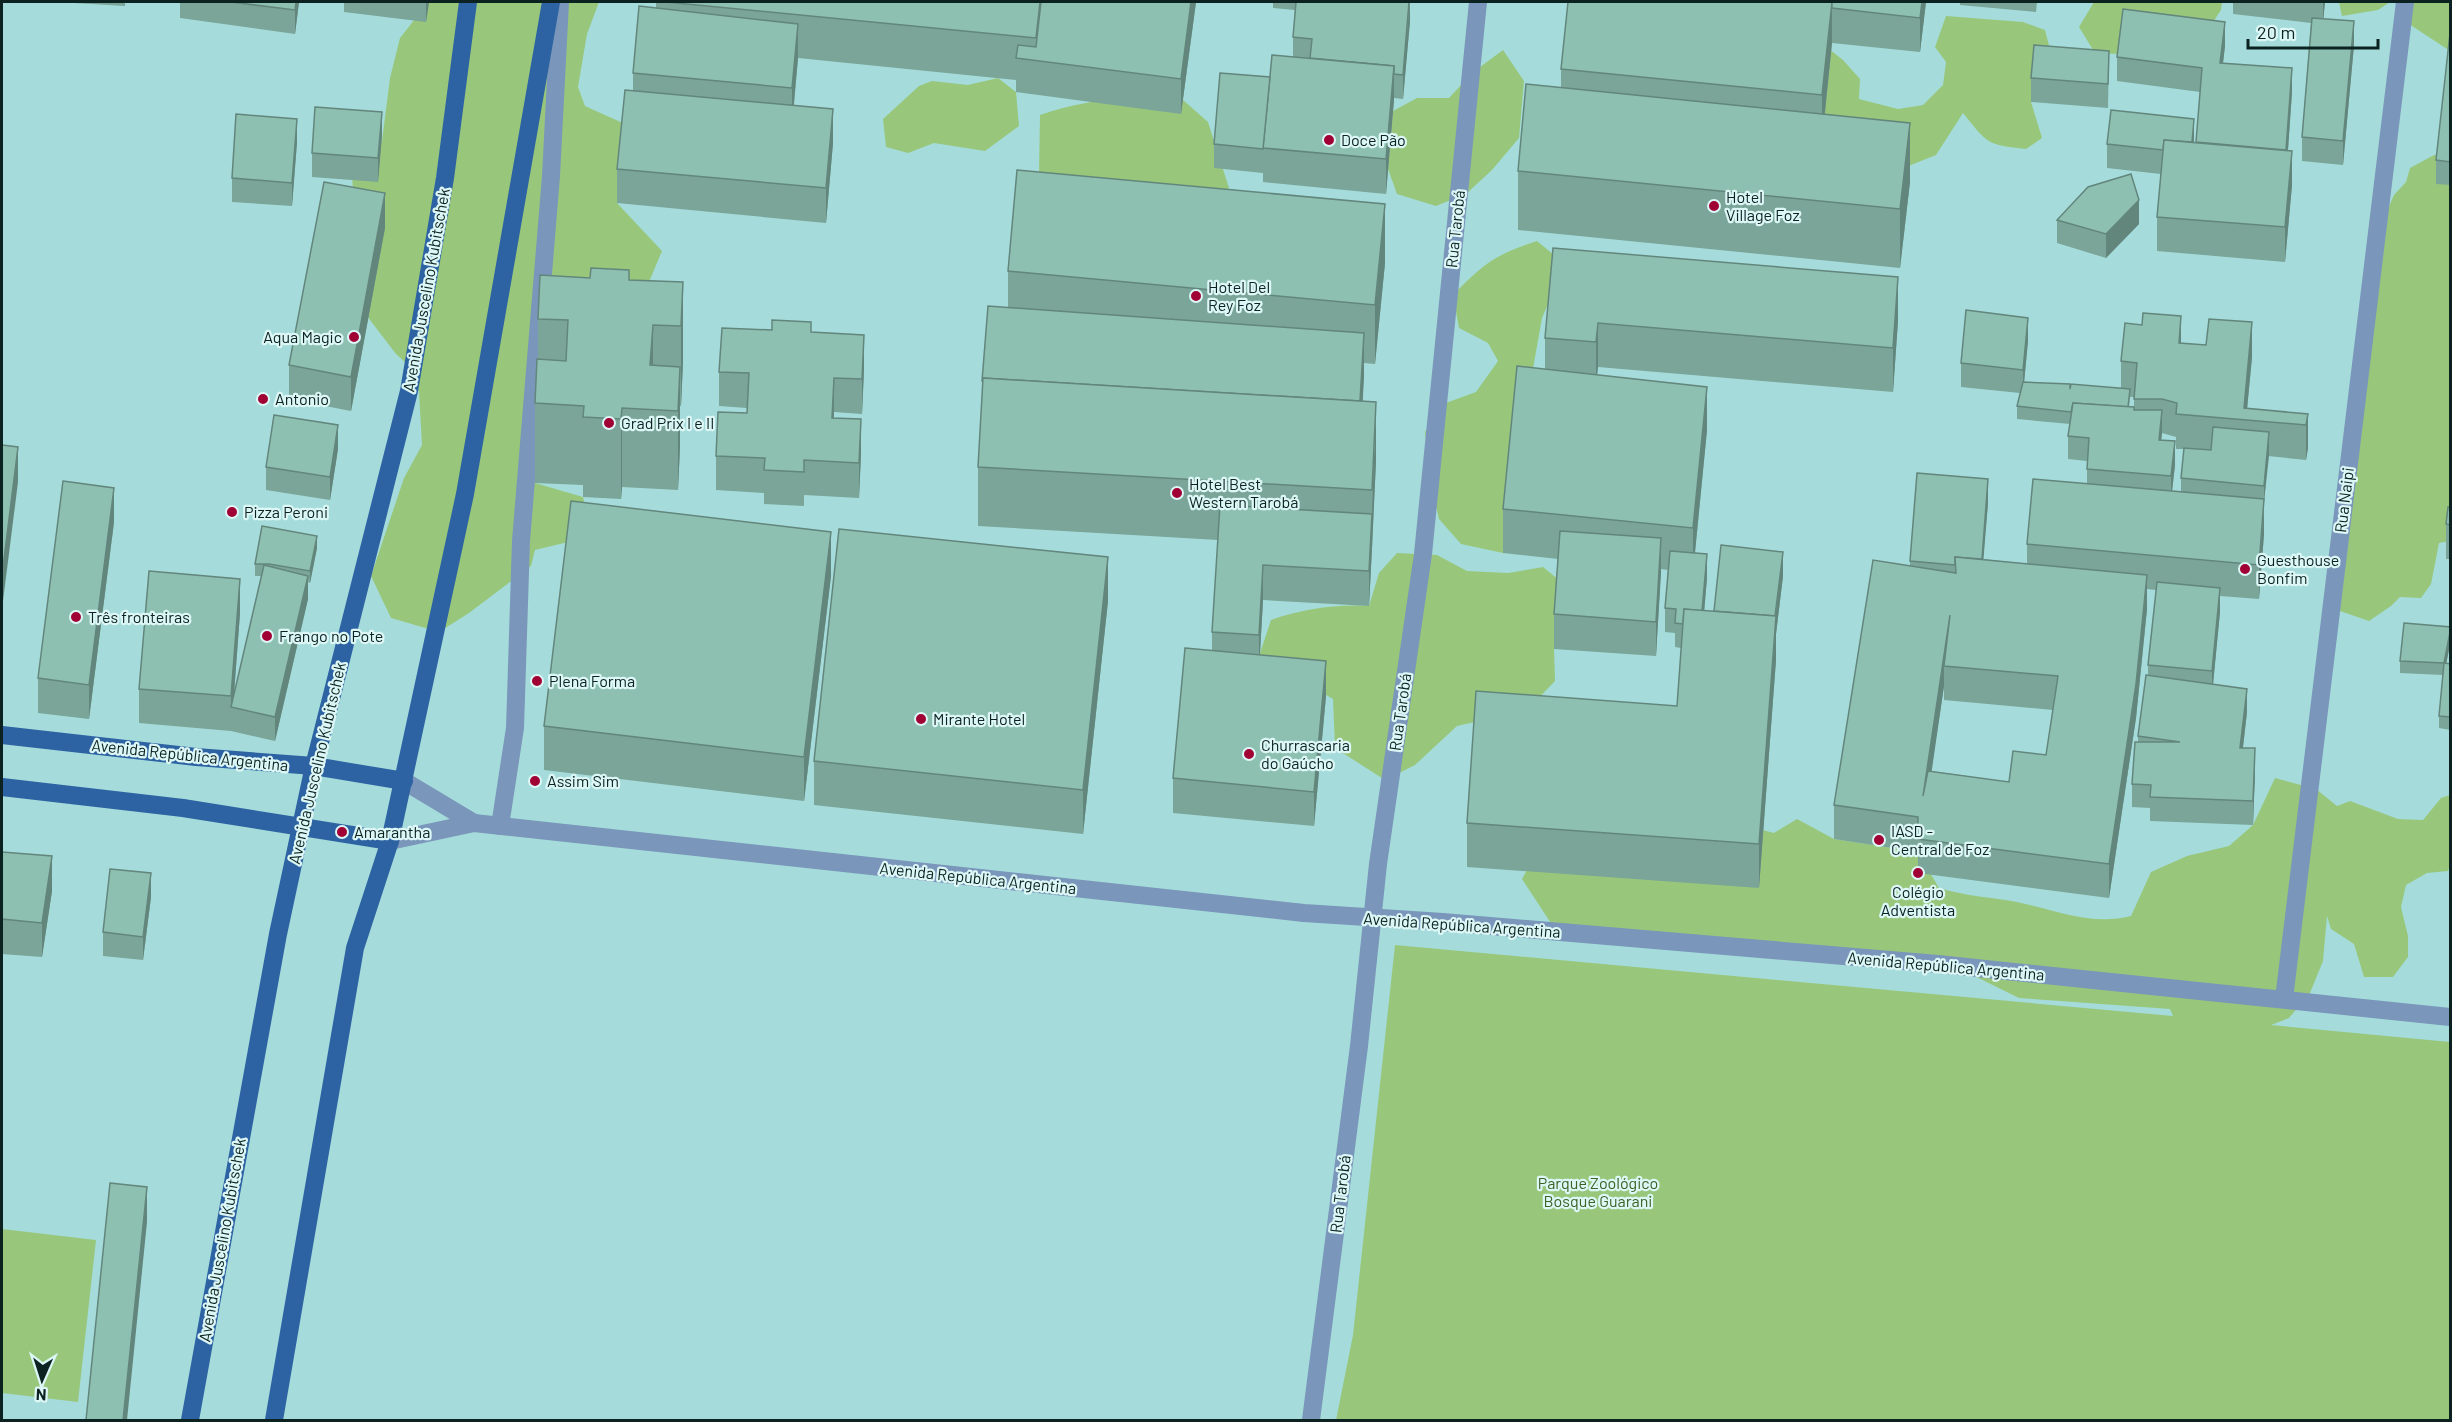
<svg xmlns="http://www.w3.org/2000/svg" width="2452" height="1422" viewBox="0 0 2452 1422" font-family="Barlow,sans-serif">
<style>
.green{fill:#98c77c}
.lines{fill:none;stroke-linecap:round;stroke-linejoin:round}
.minor{stroke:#7a96ba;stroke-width:18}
.major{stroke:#2e63a3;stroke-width:18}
.wall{fill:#7aa598;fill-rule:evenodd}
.shaded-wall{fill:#63867c}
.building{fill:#8ec0b1;stroke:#63867c;stroke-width:1.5;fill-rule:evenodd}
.poi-dot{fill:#a10034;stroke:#dcf7f6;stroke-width:2}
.labels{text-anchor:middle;stroke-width:4.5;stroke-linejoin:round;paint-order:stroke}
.poi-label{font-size:16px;fill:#0b2221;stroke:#dcf7f6;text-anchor:start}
.street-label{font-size:16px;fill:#0b2221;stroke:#dcf7f6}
.park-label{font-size:16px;fill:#3d6224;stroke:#dcf7f6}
</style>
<rect width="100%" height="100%" fill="#a5dcdb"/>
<g class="green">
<path d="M420,2h179l-12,32 -9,53 7,19 40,18 -8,79 45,48 -13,31 -114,201 48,14 10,39 -58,14 -4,16 -62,47 -30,19 -48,-14 -20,-42 33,-98 18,-33 -3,-53 -13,-29 -10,-9 -36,-47 -8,-133 30,-33 8,-63 10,-40 18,-23z"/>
<path d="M2094,2h128l-1,8 -15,23 -86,21 -25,-1 -16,-26z"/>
<path d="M2339,2h51l-12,8 -36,6z"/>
<path d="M2407,2h43v49l-44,-29z"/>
<path d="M1946,16l77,6 22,8 6,23 -20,49 11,36 -16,11c-39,-4 -38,-5 -63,-36l-27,42 -35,14 -59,-13 -77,-110 54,-5 24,19 17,19 -1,20 39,10 25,-4 20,-20 3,-23 -11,-15z"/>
<path d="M1503,50l21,31 -5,57 -27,32 -26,24 -30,12 -39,-12 -9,-25 5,-58 24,-13h32l23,-25z"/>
<path d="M998,78l18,14 3,34 -34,25 -51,-8 -26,10 -22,-6 -3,-28 36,-33 13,-5 36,4z"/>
<path d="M1133,93l50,7 25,22 21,66 -24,16 -166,-31 1,-58c30,-11 62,-14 93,-22z"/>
<path d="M2450,153v388l-11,2 -8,41 -10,14 -21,-1 -9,9 -22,15 -29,-10 41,-387 13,-29 12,-13 4,-14 24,-13z"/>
<path d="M1537,241l28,23 -23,54 -13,73 -4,142 -22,20 -42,-9 -22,-25 -8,-34 -6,-53 18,-28 33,-12 22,-31 -10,-18 -29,-15 -6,-33c30,-31 43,-41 84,-54z"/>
<path d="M1397,553l40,2 30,16 41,2 35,-6 16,13 -5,69 1,32 -21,22 -41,15 -36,8 -42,39 -30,15 -50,-32 -2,-49 -74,-43 12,-36c31,-11 65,-16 98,-14l10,-33z"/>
<path d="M2275,778l41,11 21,17 13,-5 48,18 25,1 18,-22 9,-3v69l-2,7 -21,2 -21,12 -5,22 7,29v21l-15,20h-29l-10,-33 -23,-15 -4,-13 -4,45 -13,32 -21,25 -18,7 179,17v378h-1114l17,-85 42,-390 778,71 -3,-7 -151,-11 -69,-34 -394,-33 -34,-52 26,-48 179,-10 47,12 23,-14 37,20 84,13 21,36c26,8 51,9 78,14 39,8 74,24 114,14l20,-44 36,-16 42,-10 24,-21z"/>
<path d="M2,1229l94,11 -18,162 -76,-9z"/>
</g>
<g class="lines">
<g class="minor">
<path d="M404,781l70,42"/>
<path d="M500,826l15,-98 6,-187 30,-365 9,-174"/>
<path d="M390,841l84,-18 830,90 139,9 495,42 512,53"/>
<path d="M2284,999l121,-997"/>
<path d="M1311,1420l48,-374 19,-182 45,-310 55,-552"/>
</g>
<g class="major">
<path d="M2,735l194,22 118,9 90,15"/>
<path d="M2,787l181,21 207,33"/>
<path d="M190,1420l88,-486 36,-168 95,-375 36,-213 23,-176"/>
<path d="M274,1420l81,-472 35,-107 75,-347 86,-492"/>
</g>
</g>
<g class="wall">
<path d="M57,2h68v4z"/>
<path d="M180,2h119l-4,32 -115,-16z"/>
<path d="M344,2h85l-3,20 -82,-10z"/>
<path d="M656,2h540l-15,112 -165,-22v-12l-218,-22 -4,47 39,38 -7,80 -209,-20v-34l16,-78v-18l23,-65z"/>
<path d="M1273,2h137v19l-7,78 -9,-1 -8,96 -123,-12v-9l-49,-5v-24l56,-67 23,-20v-20l2,-27 -22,-2z"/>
<path d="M1568,2h358l-6,50 -88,-9 -7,71 85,68 -10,86 -382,-38v-59l43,-84v-18z"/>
<path d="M1960,2h77l-1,10 -76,-7z"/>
<path d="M2233,2h92l-2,17 31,26 -11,120 -41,-4v-24l9,-114 -78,-9z"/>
<path d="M2451,24v161l-15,-1v-24z"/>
<path d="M2225,46l-2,17 69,29 -4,58 4,35 -7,77 -128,-11v-34l4,-43 -54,-6v-24l89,-2 4,-50 -83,-11v-24z"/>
<path d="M2109,51l-1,57 -77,-6v-24z"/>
<path d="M382,135l-4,47 -66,-5v-24z"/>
<path d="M297,142l-5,64 -60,-4v-24z"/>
<path d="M2057,220l82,4 -33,34 -49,-15z"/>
<path d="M385,228l-34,183 -62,-12v-34z"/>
<path d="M1553,248l345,73 -5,71 -295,-25 -1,7 110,56 -12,123 12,25 -3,33h10l69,-35 -7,58v26l-17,228 -292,-21v-44l210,-117 4,-58 -6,-1v-14l-10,-1v-24l3,-38 -7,-1 -5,87 -102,-7v-35l4,-55 -55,-6v-44l42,-140v-31z"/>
<path d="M1385,263l-10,101 -11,-1 -1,38 13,60 -4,87 -3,58 -106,-6 -3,55 66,41 -12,130 -141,-13v-35l39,-127v-19l6,-92 -240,-14v-59l4,-67v-19l26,-74v-36z"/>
<path d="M629,280l54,2v80l-2,44h-1v41l-2,43 -56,-3 -1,12 -38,-2v-12l-48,-2v-80l3,-44v-40z"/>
<path d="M811,332l53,38 -2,44 -28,-2v6l27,36 -2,44 -55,-3v11l-40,-2v-11l-48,-3v-34l31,-43v-5l-28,-2v-34z"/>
<path d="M2028,341l-4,41 46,7 51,-1v-27l60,-18 71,14 -5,52 61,5v34l-2,12 -38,-4 -4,46v32l-5,65 -39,-3v16l-7,72 34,28 -4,36 12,23 -2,54 -103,-4v-13l-18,-1v-23l6,-42v-6l10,-60v-11l8,-75 -9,-1v20l-11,109 -27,180 -191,-25v-21l-84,-13v-34l76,-240v-4l78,-58 -5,56 44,5v-20l60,-60v-23l-19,-2v-23l2,-12 -53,-5v-13l3,-13 -59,-6v-24zM2130,397h4v10h-5zM2162,433l14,4v12h8l-3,29v14l-9,-1 3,-26 -14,-25zM1944,686v14l109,10 -7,45 -37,27 -78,-11z"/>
<path d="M338,449l-8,51 -64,-10v-23z"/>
<path d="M2451,507v52h-5v-35z"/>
<path d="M114,522l-25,197 -51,-6v-35z"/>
<path d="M317,548l-7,35 -2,-1v17l-33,142 -44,-10 -92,-8v-34l101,-76 -6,82 27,-119h-6v-12z"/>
<path d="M831,576l-27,225 -260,-31v-44z"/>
<path d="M1108,601l-25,233 -269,-29v-44z"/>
<path d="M2451,627v13l-5,23 5,1v66l-12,-2v-12l4,-41 -43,-2v-12z"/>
<path d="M2,852l50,39 -10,66 -40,-3z"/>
<path d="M151,897l-8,63 -40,-4v-24z"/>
</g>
<g class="shaded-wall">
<path d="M296,2h3l-4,32v-24z"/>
<path d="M426,2h3l-3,20z"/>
<path d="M1191,2h5l-15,112v-35z"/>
<path d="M1410,2v19l-7,78v-24z"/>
<path d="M1832,2h2l-2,6v35l-10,96v-44z"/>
<path d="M1922,2h4l-6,50v-34z"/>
<path d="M2323,2h2l-2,22z"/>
<path d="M2354,21v24l-11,120v-24z"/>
<path d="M2225,22v24l-5,41v-24z"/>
<path d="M798,24v34l-6,64v-34z"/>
<path d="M1394,66v34l-8,94v-35z"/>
<path d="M2292,68v24l-6,86v-24z"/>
<path d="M833,109v34l-7,80v-35z"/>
<path d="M382,112v23l-4,47v-24z"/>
<path d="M297,119v23l-5,64v-23z"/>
<path d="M2194,119v23l-3,11z"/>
<path d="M1910,123v59l-10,86v-59z"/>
<path d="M2292,151v34l-7,77v-35z"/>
<path d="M385,193v35l-34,183v-34z"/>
<path d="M2139,200v24l-33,34v-24z"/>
<path d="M1385,204v59l-10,101v-59z"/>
<path d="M1898,277v44l-5,71v-44z"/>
<path d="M683,282v80l-2,44v-80z"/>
<path d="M2181,316v35l-2,-8z"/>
<path d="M2028,318v23l-5,53v-24z"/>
<path d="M2252,322v35l-6,63 -2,-12z"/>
<path d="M1598,323v44l-2,19v-44z"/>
<path d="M653,325v80l-3,-40z"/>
<path d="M1364,333v44l-5,76v-44z"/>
<path d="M864,335v35l-2,44v-35z"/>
<path d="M680,367v80l-2,43v-79z"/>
<path d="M834,378v34l-2,40v-34z"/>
<path d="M1707,387v43l-14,142v-44z"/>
<path d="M1376,402v59l-4,87 -3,58v-35l3,-57z"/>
<path d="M622,408v79l-1,12v-80z"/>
<path d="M2162,410v23l-3,31v-24z"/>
<path d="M2308,414v34l-2,12v-35z"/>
<path d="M861,419v35l-2,44v-35z"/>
<path d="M338,425v24l-8,51v-23z"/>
<path d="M2269,432v24l-5,46v32l-5,65v-34l5,-57v-22z"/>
<path d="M2175,441v24l-4,35v-24z"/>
<path d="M18,447v35l-16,127v-34z"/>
<path d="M1988,479v24l-7,87v-23z"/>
<path d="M114,488v34l-25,197v-34z"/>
<path d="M831,532v44l-27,225v-44z"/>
<path d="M317,536v12l-7,35v-12z"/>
<path d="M1661,538v35l-5,83v-34z"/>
<path d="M1783,552v24l-7,58v26l-17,228v-44l15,-215z"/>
<path d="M1707,554v24l-6,71v-23z"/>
<path d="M1108,557v44l-25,233v-44z"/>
<path d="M1263,565v35l-4,69v-34z"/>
<path d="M2147,575v34l-11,109 -27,180v-34z"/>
<path d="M308,576v23l-33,142v-24z"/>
<path d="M240,579v34l-7,94h-2v24v-35z"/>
<path d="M2220,588v24l-8,83v-24z"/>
<path d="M1950,615l-6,51v20l-21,145v-35z"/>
<path d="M2451,628v12l-7,35v-12z"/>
<path d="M1326,661v35l-12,130v-34z"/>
<path d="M2247,689v23l-7,60v-24z"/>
<path d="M2255,748v23l-2,54v-24z"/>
<path d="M52,856v35l-10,66v-34z"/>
<path d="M151,873v24l-8,63v-23z"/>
<path d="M147,1187v35l-20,198h-4z"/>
</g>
<g class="building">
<path d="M231,2h65l-1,8z"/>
<path d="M666,2h374l-4,36z"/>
<path d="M1041,2h150l-10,77 -165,-21 2,-13 18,2z"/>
<path d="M1296,2h113l-6,73 -9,-1v-8l-84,-8 2,-19 -19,-2z"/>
<path d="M1568,2h264l-10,93 -261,-26z"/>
<path d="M1832,2h90l-2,16 -88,-10z"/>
<path d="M639,6l159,18 -6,64 -159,-15z"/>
<path d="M2123,9l102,13 -5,41 72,5 -6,82 -90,-8 6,-74 -85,-11z"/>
<path d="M2312,18l42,3 -11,120 -41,-4z"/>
<path d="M2451,24v138l-15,-2z"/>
<path d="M2034,45l75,6 -1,33 -77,-6z"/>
<path d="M1272,55l122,11 -8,93 -123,-11z"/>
<path d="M1220,73l50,4 -7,72 -49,-5z"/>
<path d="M1526,84l384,39 -10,86 -382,-38z"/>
<path d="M625,90l208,19 -7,79 -209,-19z"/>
<path d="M315,107l67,5 -4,46 -66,-5z"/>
<path d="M2111,110l83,9 -2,23 -28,-2 -1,10 -56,-6z"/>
<path d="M236,114l61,5 -5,64 -60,-5z"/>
<path d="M2164,140l128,11 -7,76 -128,-10z"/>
<path d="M1017,170l368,34 -10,101 -367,-34z"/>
<path d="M2131,174l8,26 -33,34 -49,-14 31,-33z"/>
<path d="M324,182l61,11 -34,184 -62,-12z"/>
<path d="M1553,248l345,29 -5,71 -295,-25 -2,19 -51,-4z"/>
<path d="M591,268l38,2v10l54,2 -2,44 -28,-1 -3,40 30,2 -2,44 -56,-3 -1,11 -38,-2 1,-11 -49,-3 2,-44 29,2 2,-41 -30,-1 2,-44 50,3z"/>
<path d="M988,306l376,27 -4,68 -377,-23v3h-1z"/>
<path d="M1966,310l62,8 -5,52 -62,-7z"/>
<path d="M2143,313l38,3 -2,27 27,2 3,-26 43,3 -8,86 64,6 -2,11 -130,-11 1,-11 -15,-4h-28l3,-36 -16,-2 4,-38 17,2z"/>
<path d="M772,320l39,2v10l53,3 -2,44 -28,-1 -2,40 29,1 -2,44 -55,-3v12l-40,-2 1,-12 -49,-2 2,-44 29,1 2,-40 -30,-1 3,-44 50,2z"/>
<path d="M1517,366l190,21 -14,141 -190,-19z"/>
<path d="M983,378l393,24 -4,88 -394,-23z"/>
<path d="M2023,382l47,2v5l1,-5 59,5 -2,18 -55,-4 -2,9 -54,-6z"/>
<path d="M2073,403l61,4v3h28l-3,30 16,1 -4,35 -84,-7 2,-31 -21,-2z"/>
<path d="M274,415l64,10 -8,52 -64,-10z"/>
<path d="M2213,427l56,5 -5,54 -83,-8 3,-30 27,2z"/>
<path d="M2,445l16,2 -16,128z"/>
<path d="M1917,473l71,6 -6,80 -27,-2v8l-45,-4z"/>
<path d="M2033,479l231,20 -5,66 -232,-21z"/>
<path d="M63,481l51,7 -25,197 -51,-7z"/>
<path d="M571,501l260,31 -27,225 -260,-31z"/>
<path d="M1220,505l152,9 -3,57 -106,-6 -4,70 -47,-3z"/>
<path d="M2448,507h3v18l-5,-1z"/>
<path d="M262,526l55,10 -7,35 -41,-7h-14z"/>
<path d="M839,529l269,28 -25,233 -269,-29z"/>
<path d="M1560,531l101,7 -5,84 -102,-8z"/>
<path d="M1721,545l62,7 -8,64 -61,-5z"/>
<path d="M1670,551l37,3 -5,57 -18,-2 -1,15 -8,-1 1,-14 -11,-1z"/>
<path d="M1955,557l192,18 -11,109 -27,180 -191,-25v-22l-84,-12 39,-245 83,13zM1950,615l-6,51 114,10 -12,79 -33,-4 -4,31 -81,-11 -5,25z"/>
<path d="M264,565l44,11 -33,141 -44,-10z"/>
<path d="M149,571l91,8 -9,117 -92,-7z"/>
<path d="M2157,582l63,6 -8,83 -64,-6z"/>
<path d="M1684,609l92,7 -17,228 -292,-21 9,-132 201,15z"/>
<path d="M2404,623l47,4 -7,36 -44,-2z"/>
<path d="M1185,648l141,13 -12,131 -141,-14z"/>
<path d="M2444,663l7,1v53l-12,-1z"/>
<path d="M2146,675l101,14 -7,59h15l-2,53 -103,-4 1,-12 -19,-1 3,-42h45l-42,-6z"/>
<path d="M2,852l50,4 -10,67 -40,-4z"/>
<path d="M110,869l41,4 -8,64 -40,-5z"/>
<path d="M110,1183l37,4 -24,233h-37z"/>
</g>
<g class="poi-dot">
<circle cx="1329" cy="140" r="6"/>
<circle cx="1714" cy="206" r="6"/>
<circle cx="1196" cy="296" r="6"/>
<circle cx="354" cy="337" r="6"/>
<circle cx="263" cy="399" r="6"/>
<circle cx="609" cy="423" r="6"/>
<circle cx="1177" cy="493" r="6"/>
<circle cx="232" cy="512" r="6"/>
<circle cx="2245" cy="569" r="6"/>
<circle cx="76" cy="617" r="6"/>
<circle cx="267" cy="636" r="6"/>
<circle cx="537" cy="681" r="6"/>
<circle cx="921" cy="719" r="6"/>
<circle cx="1249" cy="754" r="6"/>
<circle cx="535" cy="781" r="6"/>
<circle cx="342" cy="832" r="6"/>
<circle cx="1879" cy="840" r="6"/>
<circle cx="1918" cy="873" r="6"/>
</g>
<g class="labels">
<g class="poi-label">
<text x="1341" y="146">Doce Pão</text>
<text x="1726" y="203">Hotel<tspan x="1726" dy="18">Village Foz</tspan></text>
<text x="1208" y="293">Hotel Del<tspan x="1208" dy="18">Rey Foz</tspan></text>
<text x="342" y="343" text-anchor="end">Aqua Magic</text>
<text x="275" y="405">Antonio</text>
<text x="621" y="429">Grad Prix I e II</text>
<text x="1189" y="490">Hotel Best<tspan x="1189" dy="18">Western Tarobá</tspan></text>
<text x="244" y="518">Pizza Peroni</text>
<text x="2257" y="566">Guesthouse<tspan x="2257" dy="18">Bonfim</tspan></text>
<text x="88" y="623">Três fronteiras</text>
<text x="279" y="642">Frango no Pote</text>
<text x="549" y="687">Plena Forma</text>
<text x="933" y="725">Mirante Hotel</text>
<text x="1261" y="751">Churrascaria<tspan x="1261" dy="18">do Gaúcho</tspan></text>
<text x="547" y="787">Assim Sim</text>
<text x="1891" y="837">IASD -<tspan x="1891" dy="18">Central de Foz</tspan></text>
<text x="354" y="838">Amarantha</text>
<text x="1918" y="898" text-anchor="middle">Colégio<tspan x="1918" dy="18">Adventista</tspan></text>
</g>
<g class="street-label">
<text transform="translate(1455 229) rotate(-84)" y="6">Rua Tarobá</text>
<text transform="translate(426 290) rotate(-80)" y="6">Avenida Juscelino Kubitschek</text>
<text transform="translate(2344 500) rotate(-83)" y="6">Rua Naipi</text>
<text transform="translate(1400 712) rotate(-82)" y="6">Rua Tarobá</text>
<text transform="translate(190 755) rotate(6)" y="6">Avenida República Argentina</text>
<text transform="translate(317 763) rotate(-77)" y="6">Avenida Juscelino Kubitschek</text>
<text transform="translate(978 878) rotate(6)" y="6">Avenida República Argentina</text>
<text transform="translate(1462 925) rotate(4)" y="6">Avenida República Argentina</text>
<text transform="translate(1946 966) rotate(5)" y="6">Avenida República Argentina</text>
<text transform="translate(1340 1194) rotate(-83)" y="6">Rua Tarobá</text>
<text transform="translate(222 1240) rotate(-80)" y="6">Avenida Juscelino Kubitschek</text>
</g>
<g class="park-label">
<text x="1598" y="1189">Parque Zoológico<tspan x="1598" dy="18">Bosque Guarani</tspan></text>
</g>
</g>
<rect width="2452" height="1422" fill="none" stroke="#0b2221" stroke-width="6"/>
<g transform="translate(42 1380) rotate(183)" stroke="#dcf7f6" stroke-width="4.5" paint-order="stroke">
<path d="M0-4.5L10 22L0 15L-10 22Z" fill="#0b2221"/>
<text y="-9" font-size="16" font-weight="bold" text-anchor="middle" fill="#0b2221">N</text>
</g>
<path d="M2248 39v9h130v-9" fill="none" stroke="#0b2221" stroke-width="3"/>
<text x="2257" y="39" font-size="18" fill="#0b2221" stroke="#dcf7f6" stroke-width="4.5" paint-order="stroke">20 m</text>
</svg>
